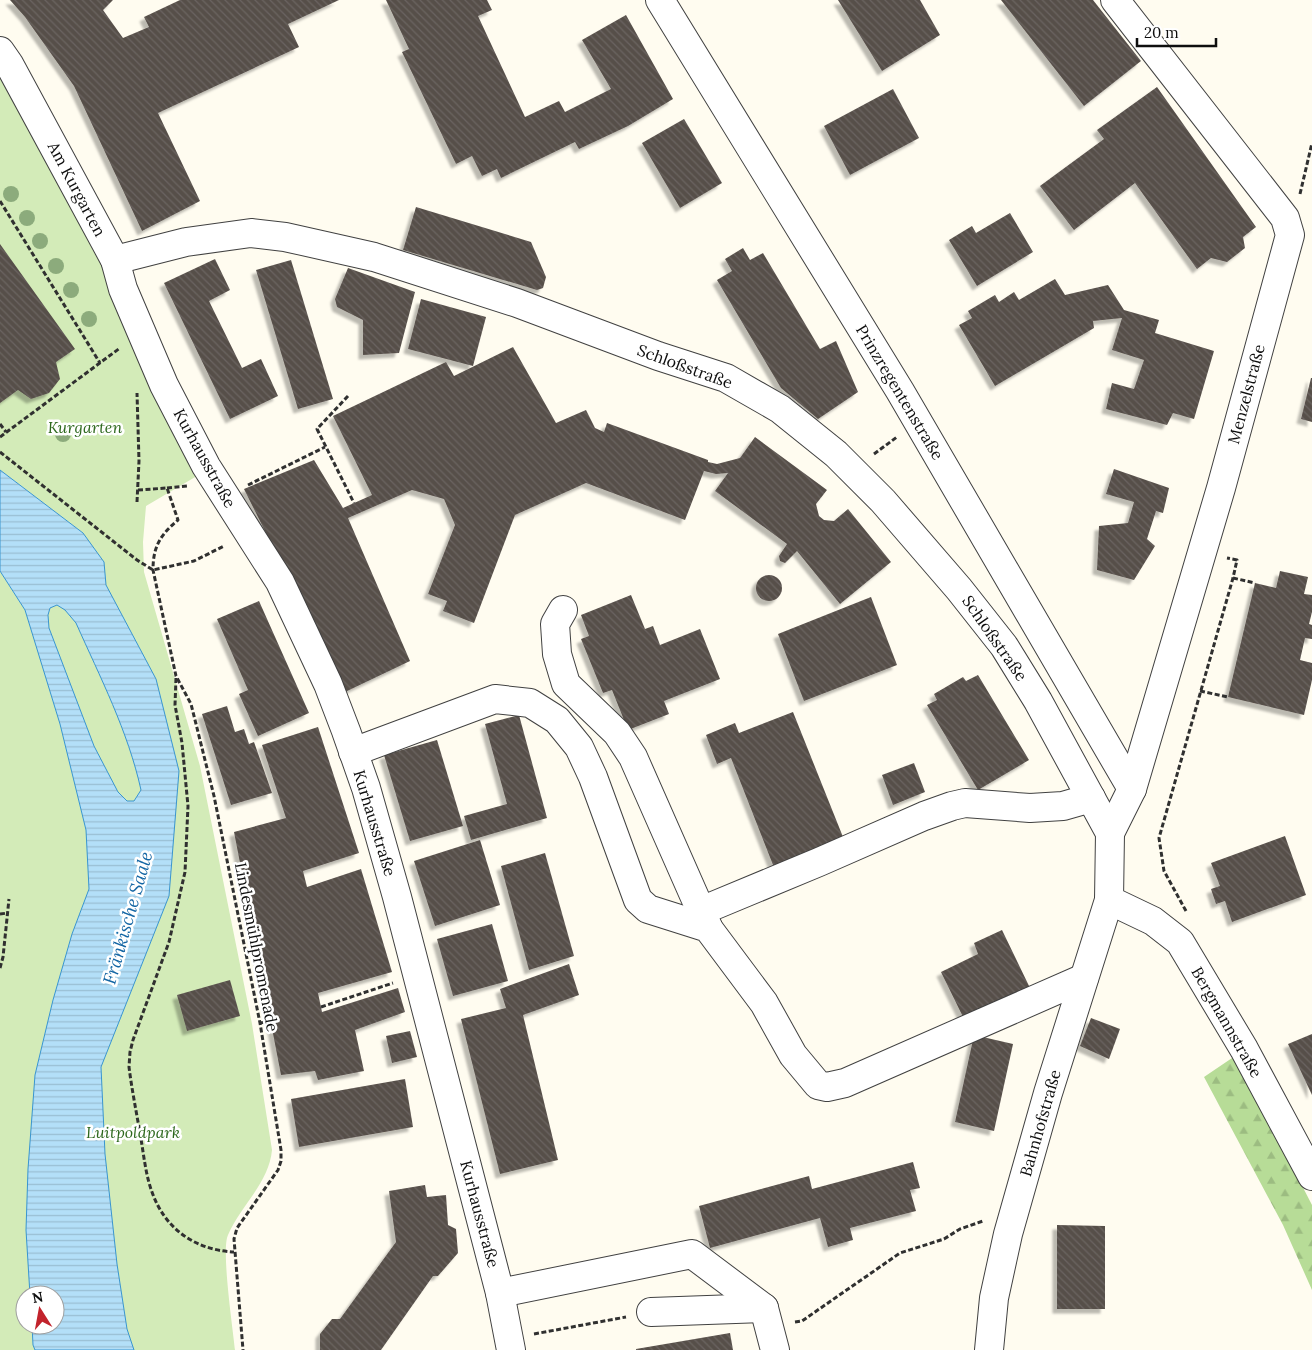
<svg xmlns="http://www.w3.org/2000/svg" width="1312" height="1350" viewBox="0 0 1312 1350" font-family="Lora,serif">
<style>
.forest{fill:url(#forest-firs)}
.park{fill:#d3ebb8;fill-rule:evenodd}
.water{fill:url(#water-rules);stroke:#3995d0;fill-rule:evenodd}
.building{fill:url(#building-back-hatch);filter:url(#shadow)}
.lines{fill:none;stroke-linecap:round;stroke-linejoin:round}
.minor-casing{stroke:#414141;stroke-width:30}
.path{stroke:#303030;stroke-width:3;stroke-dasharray:5 2.5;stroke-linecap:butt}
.minor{stroke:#fff;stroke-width:28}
.tree{fill:#8cab7c}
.labels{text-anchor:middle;stroke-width:5;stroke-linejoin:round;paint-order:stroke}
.street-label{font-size:16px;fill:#0e0e0e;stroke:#fff}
.park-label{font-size:16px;font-style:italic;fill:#2d681d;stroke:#fff}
.water-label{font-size:18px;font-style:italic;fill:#1466a4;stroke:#fff}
</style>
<defs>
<pattern id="forest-firs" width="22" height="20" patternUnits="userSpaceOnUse" patternTransform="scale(1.25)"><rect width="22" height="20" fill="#b7dc97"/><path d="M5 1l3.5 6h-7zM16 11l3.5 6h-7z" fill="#9cbc81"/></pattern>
<pattern id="water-rules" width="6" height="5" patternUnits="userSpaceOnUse" patternTransform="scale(1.25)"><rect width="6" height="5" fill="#b3dff8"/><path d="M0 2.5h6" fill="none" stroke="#99bed3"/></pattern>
<pattern id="building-back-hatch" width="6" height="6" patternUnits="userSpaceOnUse" patternTransform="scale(1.25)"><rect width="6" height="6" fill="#574f4a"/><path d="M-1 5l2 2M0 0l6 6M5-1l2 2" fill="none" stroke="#6a6460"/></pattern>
<filter id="shadow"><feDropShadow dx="-4.5" dy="4.5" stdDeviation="1" flood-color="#0004"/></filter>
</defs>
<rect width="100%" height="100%" fill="#fffcf0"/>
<path class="forest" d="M1235,1056l77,149v85l-29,-65 -79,-148z"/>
<path class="park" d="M0,51l202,422 -56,33 -3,36 1,30 56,194 52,258 20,126c-3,33 -31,55 -44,85 -7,15 5,94 7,115h-235v-779l25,39 58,-77 -83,-63zM25,1295h30v30h-30z"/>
<path class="water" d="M0,470l83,63 21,29 2,23 50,94 23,92 -10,125 -68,171 4,87 12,110 10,65 7,21h-99l-2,-5 -1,-20h23v-30h-25l-4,-65 2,-61 7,-94 18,-75 19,-66 17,-45 -3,-59 -26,-106 -35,-114 -25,-39zM57,605l8,5 11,13c24,54 52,108 65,167l-7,11h-7l-9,-9 -24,-46 -45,-118 -1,-13 2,-7z"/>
<g class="building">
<path d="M10,0h103l-10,10 20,28 26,-11 -5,-10 36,-17h159l-51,24 11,23 -141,66 42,88 -58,30 -68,-145 -49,-69z"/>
<path d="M386,0h101l5,10 -14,6 47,101 34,-16 6,11 46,-23 -29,-49 44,-25 47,84 -45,27 -49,23 -4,-7 -74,36 -4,-9 -15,7 -10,-20 -16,8 -54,-112 7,-3z"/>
<path d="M838,0h82l20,35 -58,36z"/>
<path d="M1001,0h92l48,61 -57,45z"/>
<path d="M1157,87l99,140 -13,10 2,11 -18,14 -16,-4 -14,11 -62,-86 -61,47 -34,-44 64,-47 -7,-9z"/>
<path d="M893,89l26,49 -69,37 -26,-49z"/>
<path d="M684,119l38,64 -42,25 -38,-65z"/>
<path d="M416,207l115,35 15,35 -3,11 -6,2 -134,-40z"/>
<path d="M1010,213l23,39 -56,34 -28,-46 23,-14 4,7z"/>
<path d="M0,244l75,105 -19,13 4,17 -11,14 -18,6 -13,-9 -18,13z"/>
<path d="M743,248l7,12 13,-7 57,96 16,-8 22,51 -40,27 -37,-31 -64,-108 15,-9 -7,-12z"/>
<path d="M215,259l15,31 -21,11 33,67 19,-9 17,37 -48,23 -66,-136z"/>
<path d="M291,260l42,139 -35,10 -42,-139z"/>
<path d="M348,268l67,24 -16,61 -36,2v-35l-26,-13 -2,-8z"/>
<path d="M1055,279l10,16 43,-10 16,25 35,10 -4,13 59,18 -20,68 -21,-6 -6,12 -61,-16 6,-26 22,6 10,-29 -32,-10 10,-32 -29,3 1,7 -99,58 -36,-61 13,-7 -4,-7 27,-16 4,7 15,-10 5,8z"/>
<path d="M421,299l65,18 -13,49 -65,-17z"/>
<path d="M513,347l43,76 30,-13 9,18 9,4 3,-9 101,37v2l9,2 23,-6 15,-21 72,53 -11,14 3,12 5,4 10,1 14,-12 43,53 -51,42 -43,-53 -12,12 -5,-2 -1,-5 8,-12 -72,-53 13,-18 -12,1 -12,-3 -19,49 -99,-37 -71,32 -41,108 -31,-12 4,-10 -19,-7 27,-69 -11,-26 -32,-9 -64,28 62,143 -65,31 -101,-203 70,-29 29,48 29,-13 -39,-79 113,-54 8,14z"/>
<path d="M1311,378h1v44l-11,-3z"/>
<path d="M1114,469l55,19 -6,25 -7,-2 -9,28 8,7 -21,34 -37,-10 2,-44 29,-3 6,-21 -28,-8z"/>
<path d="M1280,571l28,6 -4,17 8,1v17l-3,12 3,1v14l-7,-1 -5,22 12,3v17l-8,35 -76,-18 27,-114 21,5z"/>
<circle cx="769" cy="588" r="13"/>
<path d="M631,595l14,34 8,-3 7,19 40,-16 20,50 -56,22 5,13 -41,16 -16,-40 -9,3 -22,-54 8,-3 -8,-21z"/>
<path d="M871,597l26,68 -93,36 -26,-67z"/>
<path d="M259,601l50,112 -51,23 -19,-42 9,-4 -31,-71z"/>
<path d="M978,675l51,85 -51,30 -51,-85 10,-5 -3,-6 29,-17 3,4z"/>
<path d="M227,706l8,26 9,-3 5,15 5,-2 18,51 -41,12 -29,-91z"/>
<path d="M793,712l52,130 -70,28 -44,-112 -14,6 -11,-29 29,-12 4,10z"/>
<path d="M519,715l28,103 -76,22 -7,-24 43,-12 -22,-80z"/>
<path d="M318,727l41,126 -56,18 4,16 54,-18 31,103 -74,21 4,19 76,-24 7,24 -50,18 9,41 -46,9 -3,-9 -34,4 -47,-243 52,-14 -24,-73z"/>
<path d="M437,740l26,86 -53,15 -26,-86z"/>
<path d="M914,763l11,29 -32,13 -11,-30z"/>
<path d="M1285,836l21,59 -74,27 -7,-21 -9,3 -5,-15 9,-3 -9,-23z"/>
<path d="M480,840l20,65 -65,21 -21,-65z"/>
<path d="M545,853l29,103 -45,14 -28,-104z"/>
<path d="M492,924l16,57 -55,15 -16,-57z"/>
<path d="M1002,930l28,58 -66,31 -23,-47 37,-18 -4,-11z"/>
<path d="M569,964l10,31 -56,20 35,145 -58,14 -39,-155 45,-11 -6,-19z"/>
<path d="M230,980l10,36 -53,15 -10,-36z"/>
<path d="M1091,1018l29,11 -11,30 -29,-13z"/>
<path d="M410,1031l7,26 -25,6 -6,-27z"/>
<path d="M1312,1034v61l-24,-51z"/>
<path d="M974,1035l39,9 -19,87 -39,-9z"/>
<path d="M405,1079l8,48 -114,20 -8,-48z"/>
<path d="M913,1162l7,26 -10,2 6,21 -66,17 3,12 -25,7 -8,-29 -110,30 -11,-42 110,-30 3,13z"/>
<path d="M425,1185l2,12 19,-2 2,30 8,4 2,24 -20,23h-5l-52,74h-61v-16l12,-15h8l56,-77 -7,-51z"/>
<path d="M1057,1225l48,1v83h-48z"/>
<path d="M730,1333l3,17h-97v-1z"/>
</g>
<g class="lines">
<g class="minor-casing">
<g id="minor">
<path d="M660,0l240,391 232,398"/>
<path d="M0,51l9,13 106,196 8,29 41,96 42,81 74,116 48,102 18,47 20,57 31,109 103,396 11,57"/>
<path d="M115,260l71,-18 65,-9 34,4 89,20 143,46 141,53 68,22 54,31 56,45 47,47 76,88 45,57 34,55 72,132 -1,67 -61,193 -40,141 -14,64 -5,52"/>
<path d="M563,610l-8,14 2,30 9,30 51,49 16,24 75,170"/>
<path d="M353,752l142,-53 35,4 27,17 22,27 14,30 45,123 10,9 60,19 56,75 29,52 25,30 9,2 18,-4 239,-105"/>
<path d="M1110,833l22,-44 89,-301 69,-253 -5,-17 -170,-218"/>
<path d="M1109,900l44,21 27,21 64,107 68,127"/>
<path d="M701,911l118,-49 105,-46 28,-10 13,-3 65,5 33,-2 28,-8"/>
<path d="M500,1293l192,-39 72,54 11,42"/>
<path d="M651,1312l113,-4"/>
</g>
</g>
<g class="path">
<path d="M1300,194l12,-51"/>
<path d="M0,201l100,162"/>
<path d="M348,396l-31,33 37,74"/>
<path d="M0,424l6,8"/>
<path d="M0,437l120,-89"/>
<path d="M0,452l137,108 16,10 41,-9 30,-15"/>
<path d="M874,454l23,-17"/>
<path d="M248,485l77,-38"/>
<path d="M167,488l20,-2"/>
<path d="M138,490l29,-2 11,32c-18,15 -25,27 -25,50l23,106 15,28 23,92 46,227 21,127v11l-3,9 -41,58 -3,11 9,111"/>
<path d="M137,502l2,-41 -2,-68"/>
<path d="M1233,578l22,5"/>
<path d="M176,678l-1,27 7,38 6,63 -3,66 -16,70 -36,98 -3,12 -1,15c3,24 8,48 12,72 3,18 5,37 11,53 13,37 43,58 82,60"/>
<path d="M1200,691l28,6"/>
<path d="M1186,911l-22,-40 -5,-33 74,-260 4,-18 -10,-2"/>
<path d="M0,914l8,-1"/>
<path d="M0,968l3,-11 6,-58"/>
<path d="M321,1007l72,-24"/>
<path d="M260,1023l11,-2"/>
<path d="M795,1322l7,-1 98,-68 44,-14 16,-10 23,-8"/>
<path d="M534,1334l92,-17"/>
</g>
<use href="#minor" class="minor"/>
</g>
<g class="tree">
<circle cx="11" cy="194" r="8"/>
<circle cx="27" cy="218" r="8"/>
<circle cx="40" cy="241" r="8"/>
<circle cx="56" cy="266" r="8"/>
<circle cx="71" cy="290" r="8"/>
<circle cx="89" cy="319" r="8"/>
<circle cx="63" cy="434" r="8"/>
</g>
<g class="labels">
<g class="street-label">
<text transform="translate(77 189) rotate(62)" y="6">Am Kurgarten</text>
<text transform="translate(685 366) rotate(20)" y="6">Schloßstraße</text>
<text transform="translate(900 392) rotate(59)" y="6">Prinzregentenstraße</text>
<text transform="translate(1246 394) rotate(-75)" y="6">Menzelstraße</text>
<text transform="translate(205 458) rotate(61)" y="6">Kurhausstraße</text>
<text transform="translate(995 638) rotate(55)" y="6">Schloßstraße</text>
<text transform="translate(375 823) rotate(73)" y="6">Kurhausstraße</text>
<text transform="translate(257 947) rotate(79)" y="6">Lindesmühlpromenade</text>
<text transform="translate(1227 1022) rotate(60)" y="6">Bergmannstraße</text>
<text transform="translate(1040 1123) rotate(-74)" y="6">Bahnhofstraße</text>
<text transform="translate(480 1214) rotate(75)" y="6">Kurhausstraße</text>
</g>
<g class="park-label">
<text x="85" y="433">Kurgarten</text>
<text x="133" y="1138">Luitpoldpark</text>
</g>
<g class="water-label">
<text transform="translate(128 918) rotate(-74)" y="6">Fränkische Saale</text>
</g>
</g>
<g transform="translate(40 1310) rotate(349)"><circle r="24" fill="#ffffff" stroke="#9f9f9f"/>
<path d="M0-4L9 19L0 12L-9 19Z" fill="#c2232c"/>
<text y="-8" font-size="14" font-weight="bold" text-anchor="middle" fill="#0e0e0e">N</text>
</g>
<path d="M1137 38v8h79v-8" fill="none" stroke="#0e0e0e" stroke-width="2.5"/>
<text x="1144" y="38" font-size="15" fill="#0e0e0e" stroke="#ffffff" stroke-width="4" paint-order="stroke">20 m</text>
</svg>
